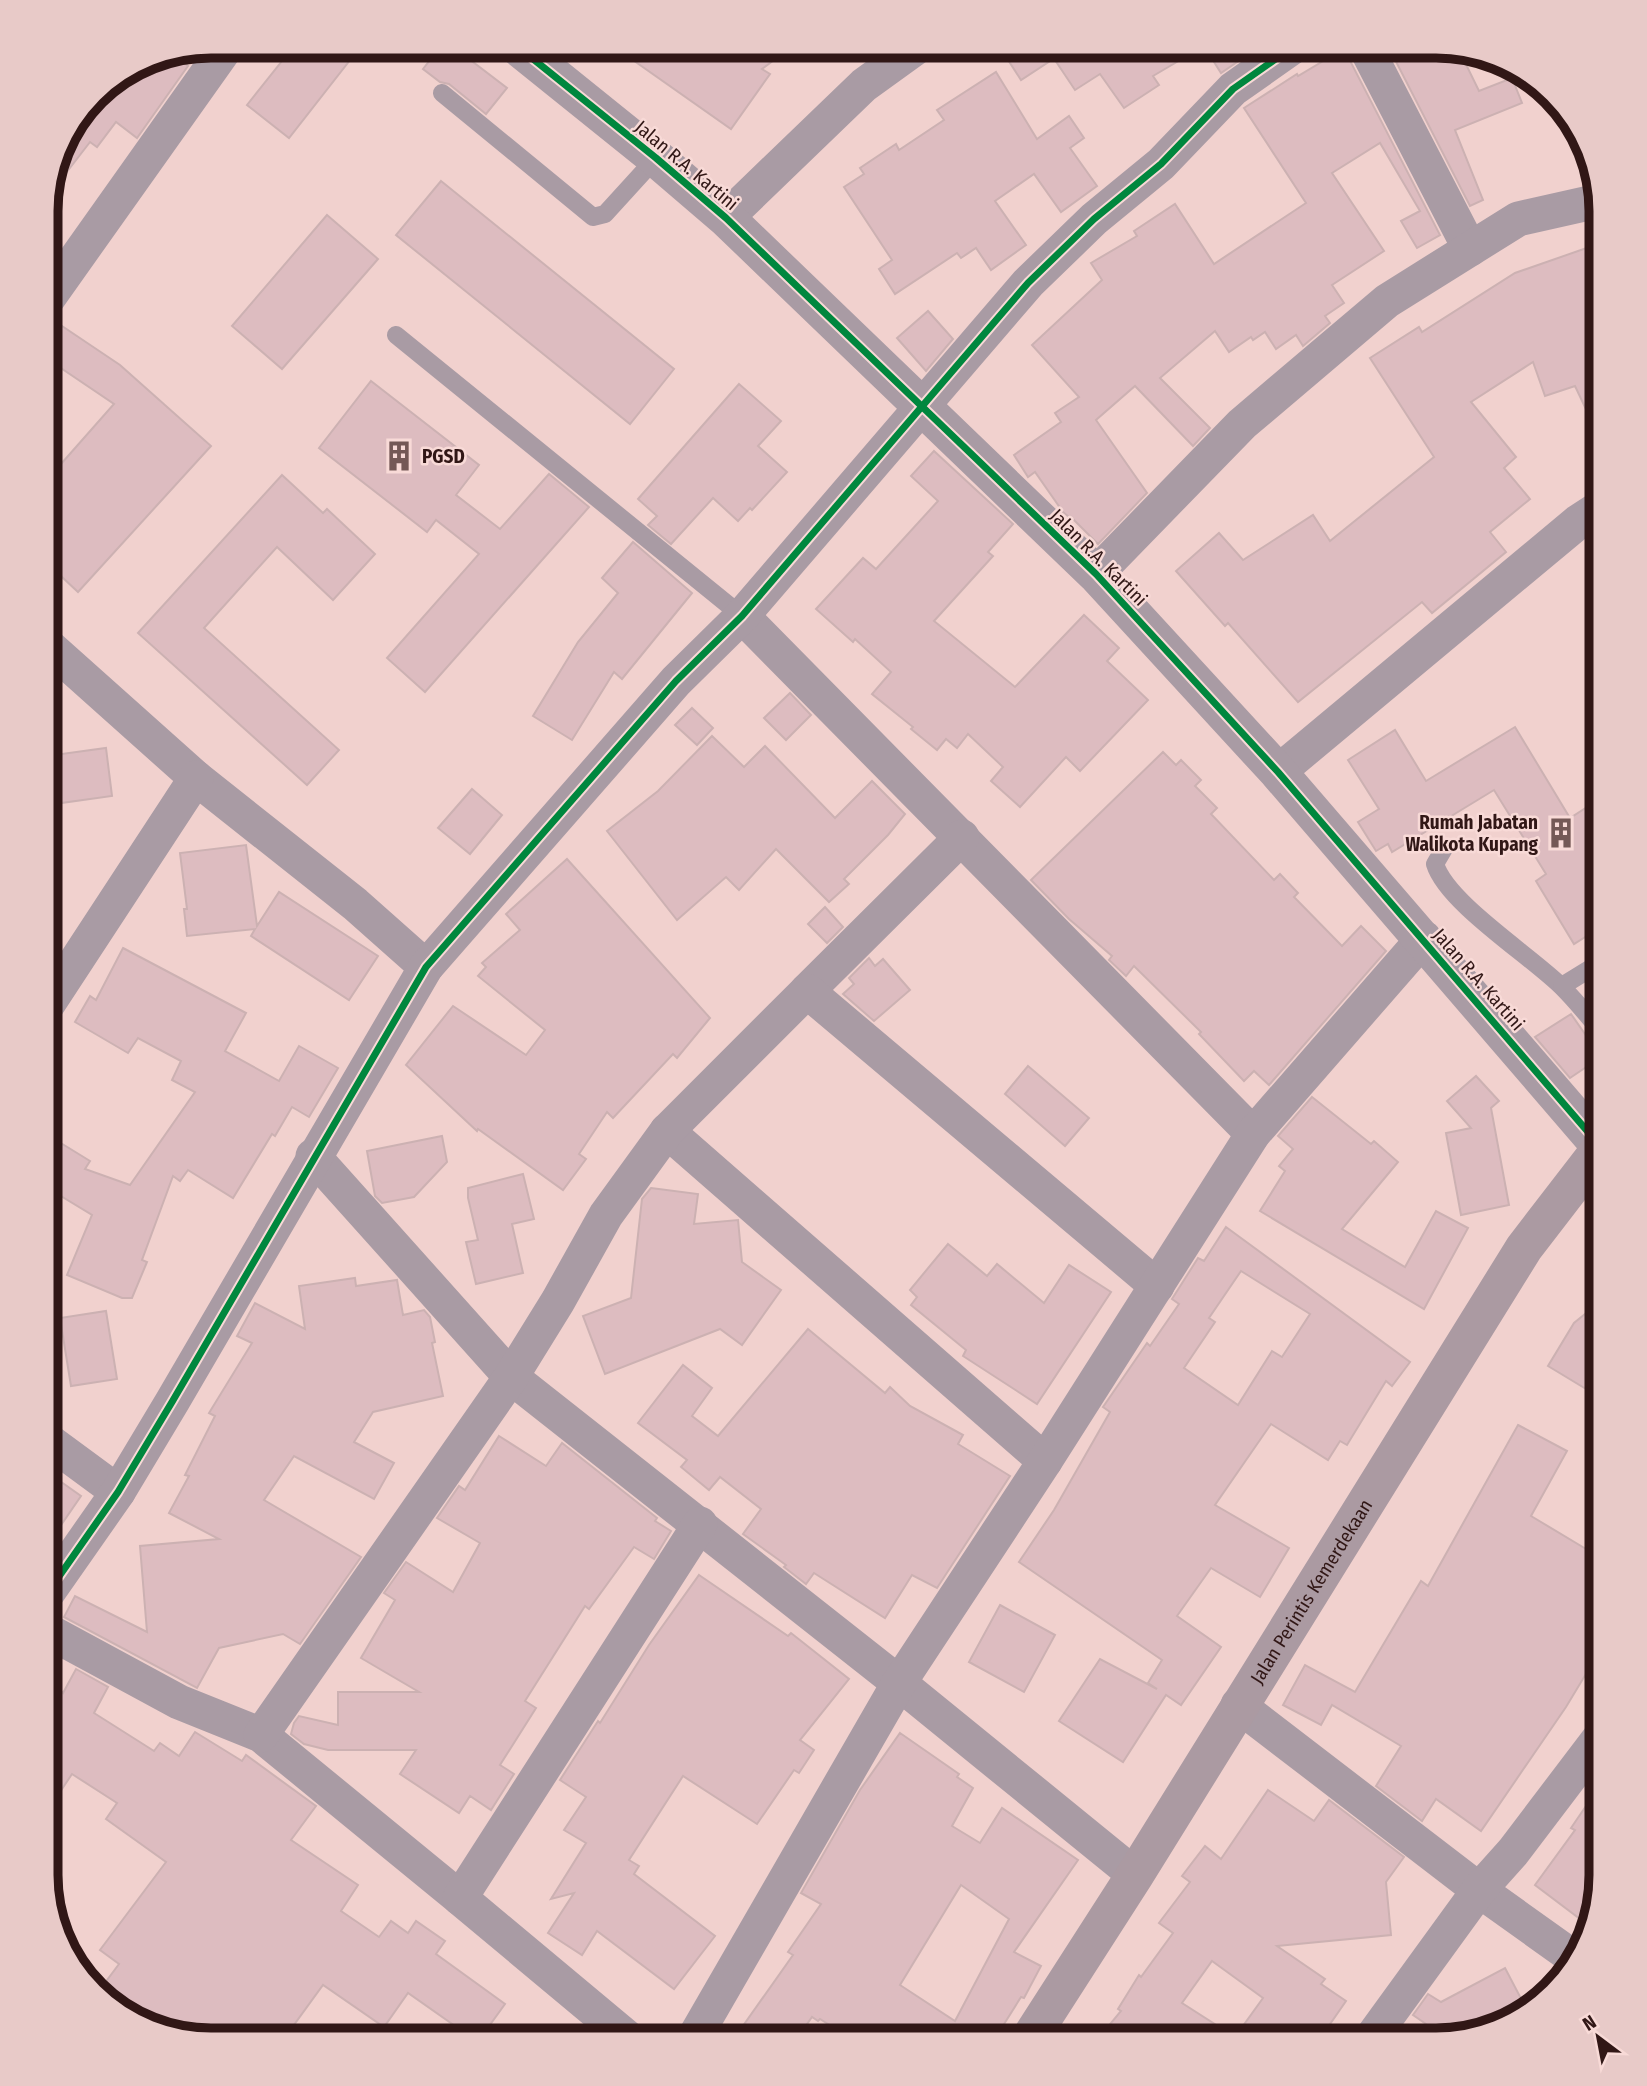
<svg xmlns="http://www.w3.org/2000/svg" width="1647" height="2086" viewBox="0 0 1647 2086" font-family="'Fira Sans Condensed',sans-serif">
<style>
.building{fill:#ddbcc0;stroke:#ccb1b2;stroke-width:2;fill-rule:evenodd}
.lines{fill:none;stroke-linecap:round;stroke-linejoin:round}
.service{stroke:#a99ba4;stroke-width:18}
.minor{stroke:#a99ba4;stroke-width:35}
.tertiary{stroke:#a99ba4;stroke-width:38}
.secondary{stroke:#ab9aa2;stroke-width:38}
.cycleway-casing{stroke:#f8dad7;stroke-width:11}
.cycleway{stroke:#00873e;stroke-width:7}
.labels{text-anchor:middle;stroke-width:5;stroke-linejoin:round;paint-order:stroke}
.street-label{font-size:19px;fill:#311716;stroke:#f8dad7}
.poi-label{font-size:19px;font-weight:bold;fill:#311716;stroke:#f8dad7;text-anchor:start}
.rim{fill:none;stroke:#311716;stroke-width:9}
</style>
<rect width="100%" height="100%" fill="#f1d1ce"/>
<g class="building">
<path d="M294,46h67l-72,92 -42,-33z"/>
<path d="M441,46h11l55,42 -21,26 -37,-30 -9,-2 -17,-13z"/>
<path d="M613,46h180l-31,23 8,5 -39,55z"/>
<path d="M999,46h74l-52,34z"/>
<path d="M1076,46h155l9,14 -19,13 -17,-27 -51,30 6,9 -35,23 -24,-34 -25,16 -20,-30z"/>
<path d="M1388,46h59l12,4 20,41 33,-13 10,25 -67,27 28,70 -13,6z"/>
<path d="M1345,48l2,7 93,180 -23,13 -16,-27 19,-10 -40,-68 -48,30 52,78 -52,34 12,18 -19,13 5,7 -27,23 -7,-11 -20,14 -11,-17 -12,8 -2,-3 -22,15 -14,-21 -55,47 50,50 -17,18 -58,-60 -39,34 51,73 -49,51 -28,-28 -1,1 -6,-5 -28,-40 -7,5 -14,-22 47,-33 -6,-9 24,-16 -47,-52 70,-65 -11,-17 46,-27 -3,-5 41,-27 39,60 92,-61 -62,-95 53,-34 1,2z"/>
<path d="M174,53l14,13 -51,72 -21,-16 -19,25 -7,-5 -44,57 16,-61 40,-51 46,-29z"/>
<path d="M996,72l41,67 32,-23 15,22 -14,10 27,38 -36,26 -27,-38 -39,27 31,44 -35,25 -15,-22 -15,10 -4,-5 -62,41 -16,-25 13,-9 -48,-73 20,-13 -4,-6 36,-24 3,6 45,-30 -7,-10z"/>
<path d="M441,181l233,188 -44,55 -234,-189z"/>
<path d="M327,215l51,44 -96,110 -50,-43z"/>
<path d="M1601,243v198l-26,-55 -30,10 -12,-34 -62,40 45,55 -12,11 26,31 -40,33 16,20 -74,61 -10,-11 -124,100 -70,-79 -3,3 -49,-55 43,-38 24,27 70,-45 17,26 104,-84 -64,-99 49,-31 3,5 93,-59z"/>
<path d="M928,311l25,28 -27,32 -29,-33z"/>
<path d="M62,326l58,39 91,81 -133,146 -32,-30v-81l68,-77 -68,-46v-7z"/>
<path d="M371,381l108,84 -23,30 44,34 49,-55 40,33 -164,185 -38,-34 92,-104 -43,-34 -9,12 -108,-84z"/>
<path d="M739,384l42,37 -23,25 29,26 -35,38 -2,-2 -12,13 -25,-23 -42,46 -23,-19 9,-9 -19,-17z"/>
<path d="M934,451l79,73 -25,28 5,4 -59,65 81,66 69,-72 35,33 -12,13 41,39 -68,71 -14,-14 -46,50 -29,-26 12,-14 -35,-33 -11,14 -11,-9 -9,11 -26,-21 2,-2 -41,-33 19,-22 -36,-33 -2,3 -37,-33 47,-51 13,11 62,-68 -27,-25z"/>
<path d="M282,475l41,38 4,-4 48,45 -42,46 -56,-53 -73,81 135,122 -32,35 -169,-152z"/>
<path d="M633,542l59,51 -70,86 -8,-7 -42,68 -39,-24 45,-74 40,-49 -16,-15z"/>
<path d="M790,693l21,22 -25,25 -22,-22z"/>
<path d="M692,708l21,20 -16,17 -22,-20z"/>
<path d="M1515,727l55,91 31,-20v129l-27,17 -38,-63 10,-7 -52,-84 -102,62 -4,-8 -12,7 -18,-29 21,-13 -31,-49 47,-30 31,51z"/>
<path d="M712,736l32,31 21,-21 70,72 37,-37 33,33 -17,21 -44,44 5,5 -20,18 -53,-53 -37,41 -13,-13 -49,43 -70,-89 51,-40z"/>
<path d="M106,748l6,48 -51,7 -7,-48z"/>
<path d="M1163,752l13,13 5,-5 20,20 -6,6 22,22 -6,6 63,66 6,-6 18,19 -4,4 48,49 19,-20 25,25 -117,134 -15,-14 -10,10 -45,-47 2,-2 -67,-66 -8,10 -17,-16 3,-4 -43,-37 -38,-39z"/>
<path d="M472,789l30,26 -32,39 -32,-26z"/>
<path d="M246,845l11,81 22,-34 99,64 -29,44 -98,-64 4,-7 -68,7 -3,-27h3l-7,-56z"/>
<path d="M567,859l143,159 -33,40 -4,-4 -60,64 -6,-6 -28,42 7,5 -23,31 -85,-61 -1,2 -71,-66 47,-59 73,49 19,-25 -67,-54 8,-9 -4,-4 38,-33 -14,-16z"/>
<path d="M825,907l18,20 -16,16 -19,-19z"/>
<path d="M123,948l123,65 -21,38 54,30 20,-35 39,22 -29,49 -17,-10 -17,29 -3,-2 -39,64 -45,-28 -8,11 -7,-5 -31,84 5,2 -15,36h-10l-55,-23 25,-60 -46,-28v-53l44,27 -5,8 45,16 65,-93 -23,-12 9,-19 -43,-23 -10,15 -53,-31 15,-26 6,4z"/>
<path d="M869,958l6,8 8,-7 27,31 -36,31 -31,-27 11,-10 -5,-6z"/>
<path d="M1571,1014l30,43 -31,21 -35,-41z"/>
<path d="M1028,1066l61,52 -24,28 -60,-52z"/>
<path d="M1476,1076l23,25 -8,7 18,97 -48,10 -15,-82 25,-5 -24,-27z"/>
<path d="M1312,1097l59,47 3,-3 24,21 -56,67 63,38 31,-56 32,17 -44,81 -164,-98 25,-40 -6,-5 14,-17 -15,-13z"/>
<path d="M442,1136l5,26 -33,35 -32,6 -7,-7 -8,-45z"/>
<path d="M523,1174l11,45 -22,5 11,49 -47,11 -10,-42 12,-2 -10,-42v-10z"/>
<path d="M651,1188l47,6 -4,30 44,-4 4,42 39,28 -39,55 -22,-16 -115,45 -22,-58 48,-18 11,-99z"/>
<path d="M1226,1227l184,135 -18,24 -6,-5 -39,64 -7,-4 -12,19 -57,-36 -56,81 74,43 -29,49 -49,-29 -34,48 44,31 -40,58 -15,-10 -43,67 -64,-41 41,-62 57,30 -9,-6 14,-23 -143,-98 35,-52 56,-98 -7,-5 44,-64 3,3 29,-42 -7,-5 26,-41 6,3zM1241,1271l69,43 -28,43 -10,-6 -34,54 -54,-37 31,-46 -6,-4z"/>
<path d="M948,1244l39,32 10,-12 47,39 25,-38 42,27 -74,112 -74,-48 3,-6 -55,-45 6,-8 -7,-7z"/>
<path d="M355,1278l1,8 41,-6 6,35 21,-5 6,7 5,25 -3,1 11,53 -70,16 -19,30 40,21 -20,36 -80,-43 -30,44 97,57 -61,87 -17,-10 -64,14 -22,40 -133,-71 11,-21 72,36 -7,-86 79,-7 -50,-26 20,-37 -4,-1 30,-59 -6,-3 43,-70 -15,-7 18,-33 50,26 -6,-43z"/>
<path d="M1601,1301v97l-53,-32 26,-43z"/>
<path d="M106,1311l11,68 -46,7 -11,-68z"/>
<path d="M808,1329l77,64 5,-6 20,19 53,29 -5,9 52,32 -73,112 -25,-13 -27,43 -71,-45 -8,11 -22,-17 2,-2 -43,-31 18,-25 -41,-32 -11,13 -28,-23 6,-7 -49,-37 45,-58 29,23 -20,28 26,20z"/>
<path d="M1518,1425l49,26 -36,65 70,42v91l-35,58 -85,124 -45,-32 -14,22 -46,-35 25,-40 -69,-41 -11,20 -38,-20 22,-40 50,27 66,-111 7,5z"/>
<path d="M499,1436l47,30 16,-23 95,75 -2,3 16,10 -17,28 -20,-12 -45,62 -4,-3 -60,95 11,7 -36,57 14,9 -23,36 -21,-14 -11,17 -59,-39 16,-24h-88l-24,-6 -13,-10 3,-11 5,-7 39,9v-33h81l-58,-34 34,-58 -11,-7 22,-31 47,30 27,-49 -43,-25 22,-32 6,4z"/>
<path d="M46,1475l9,6 2,-2 24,17 -35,51z"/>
<path d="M699,1575l89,61 3,-3 58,46 -49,61 14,10 -15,23 -5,-3 -37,54 -74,-48 -54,84 10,6 -5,8 81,62 -41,53 -77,-58 -15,24 -34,-22 26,-40 -23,6 35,-56 -22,-13 22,-33 -26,-17 38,-59 2,2 49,-78z"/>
<path d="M1000,1605l55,30 -31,57 -55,-30z"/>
<path d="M76,1669l32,18 -14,26 60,38 6,-8 19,13 16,-24 47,29 4,-6 70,51 -25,34 67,45 -17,26 38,26 12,-16 17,12 8,-12 29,20 -9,13 69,50 -26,36h-34l10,-14 -47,-33 -24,34 -61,-42 -40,55h-72l-82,-21 -30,-28 20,-27 -19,-14 66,-88 -60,-43 11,-16 -45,-29 -26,39v-98l15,-24 2,2z"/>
<path d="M900,1733l59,41 -2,3 16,11 -21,38 28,17 22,-35 76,52 -64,92 27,14 -17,32 -3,-1 -27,43h-141l-33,-21 -2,2 -6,-4 -16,23h-63l60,-85 -5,-3 33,-48 -20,-11 59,-103zM961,1885l48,34 -54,102 -55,-36z"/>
<path d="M1601,1784v91l-13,50 -53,-40 40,-55 -4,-2z"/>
<path d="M1268,1790l46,31 15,-21 75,57 -18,25 5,53 -114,11 48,33 -4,5 25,17 -27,39h-222l24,-29 -3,-2 21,-34 2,2 32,-44 -14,-10 31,-41 -8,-6 23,-30 16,13zM1212,1961l51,37 -28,39 -53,-34z"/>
<path d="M1505,1968l23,44 -91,28h-23l12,-16 -13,-9 15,-21 13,8z"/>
</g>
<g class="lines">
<g class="service">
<path d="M442,93l151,124 12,-3 51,-56"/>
<path d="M396,335l346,281"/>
<path d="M1445,847l-10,17c12,39 96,92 127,123 14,14 26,29 39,44"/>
<path d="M1562,986l39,-24"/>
</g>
<g class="minor">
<path d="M1365,46l105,203"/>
<path d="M726,218l138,-133 54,-39"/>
<path d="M46,301l181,-255"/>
<path d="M1096,574l146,-150 145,-123 131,-82 80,-18"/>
<path d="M742,616l511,518"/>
<path d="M46,644l150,134 159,126 71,63"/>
<path d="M1278,772l300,-250 23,-15"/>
<path d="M807,991l155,-154"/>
<path d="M46,1007l150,-229"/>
<path d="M667,1131l378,330"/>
<path d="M313,1156l198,221 388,306 236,192"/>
<path d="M46,1439l72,53"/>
<path d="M46,1595l72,-103 54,-90 254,-435 250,-286 66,-65 286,-333 66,-64 67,-55 72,-75 61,-43"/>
<path d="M46,1630l133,72 82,33 199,163"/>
<path d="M1238,1705l241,185 98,70"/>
<path d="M261,1735l250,-358 47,-76 48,-86 61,-84 140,-140 350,295"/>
<path d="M630,2040l-170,-142 240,-374"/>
<path d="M693,2040l206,-357 146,-222 208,-327 171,-196"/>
<path d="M1370,2040l109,-150 34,-38 88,-116"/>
</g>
<path class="tertiary" d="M517,46l139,112 70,60 370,356 182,198 323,375"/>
<path class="secondary" id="s1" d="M1029,2040l106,-165 389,-627 77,-100"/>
<g class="cycleway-casing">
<g id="cycleway">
<path d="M517,46l139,112 70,60 370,356 182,198 323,375"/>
<path d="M46,1595l72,-103 54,-90 254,-435 250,-286 66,-65 286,-333 66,-64 67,-55 72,-75 61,-43"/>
</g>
</g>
<use href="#cycleway" class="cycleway"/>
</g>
<defs>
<g id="building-bare" transform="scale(2.415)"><path d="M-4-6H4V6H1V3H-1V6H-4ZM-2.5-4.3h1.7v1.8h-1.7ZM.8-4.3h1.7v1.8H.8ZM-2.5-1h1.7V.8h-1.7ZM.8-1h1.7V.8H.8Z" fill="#745856" stroke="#f8dad7" stroke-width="2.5" paint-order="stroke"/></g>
</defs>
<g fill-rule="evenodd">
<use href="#building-bare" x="399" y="456"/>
<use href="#building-bare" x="1561" y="833"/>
</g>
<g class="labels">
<g class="street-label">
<text transform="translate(687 165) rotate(40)" y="7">Jalan R.A. Kartini</text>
<text transform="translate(1099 557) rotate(45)" y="7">Jalan R.A. Kartini</text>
<text transform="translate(1479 979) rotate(49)" y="7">Jalan R.A. Kartini</text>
<text dy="7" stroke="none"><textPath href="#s1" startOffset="530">Jalan Perintis Kemerdekaan</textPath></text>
</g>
<g class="poi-label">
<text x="422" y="463">PGSD</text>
<text x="1538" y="829" text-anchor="end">Rumah Jabatan<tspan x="1538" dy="22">Walikota Kupang</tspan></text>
</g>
</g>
<path d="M0 0H1647V2086H0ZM211 58H1436A153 153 0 0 1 1589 211V1875A153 153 0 0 1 1436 2028H211A153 153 0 0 1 58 1875V211A153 153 0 0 1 211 58Z" fill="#e8cac8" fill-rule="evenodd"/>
<path class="rim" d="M211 58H1436A153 153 0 0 1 1589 211V1875A153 153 0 0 1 1436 2028H211A153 153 0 0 1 58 1875V211A153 153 0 0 1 211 58Z"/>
<g transform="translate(1598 2037) rotate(328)" stroke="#f8dad7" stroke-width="5" paint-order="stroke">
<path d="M0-5L12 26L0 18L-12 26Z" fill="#311716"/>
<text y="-10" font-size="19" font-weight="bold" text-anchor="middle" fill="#311716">N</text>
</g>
</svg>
